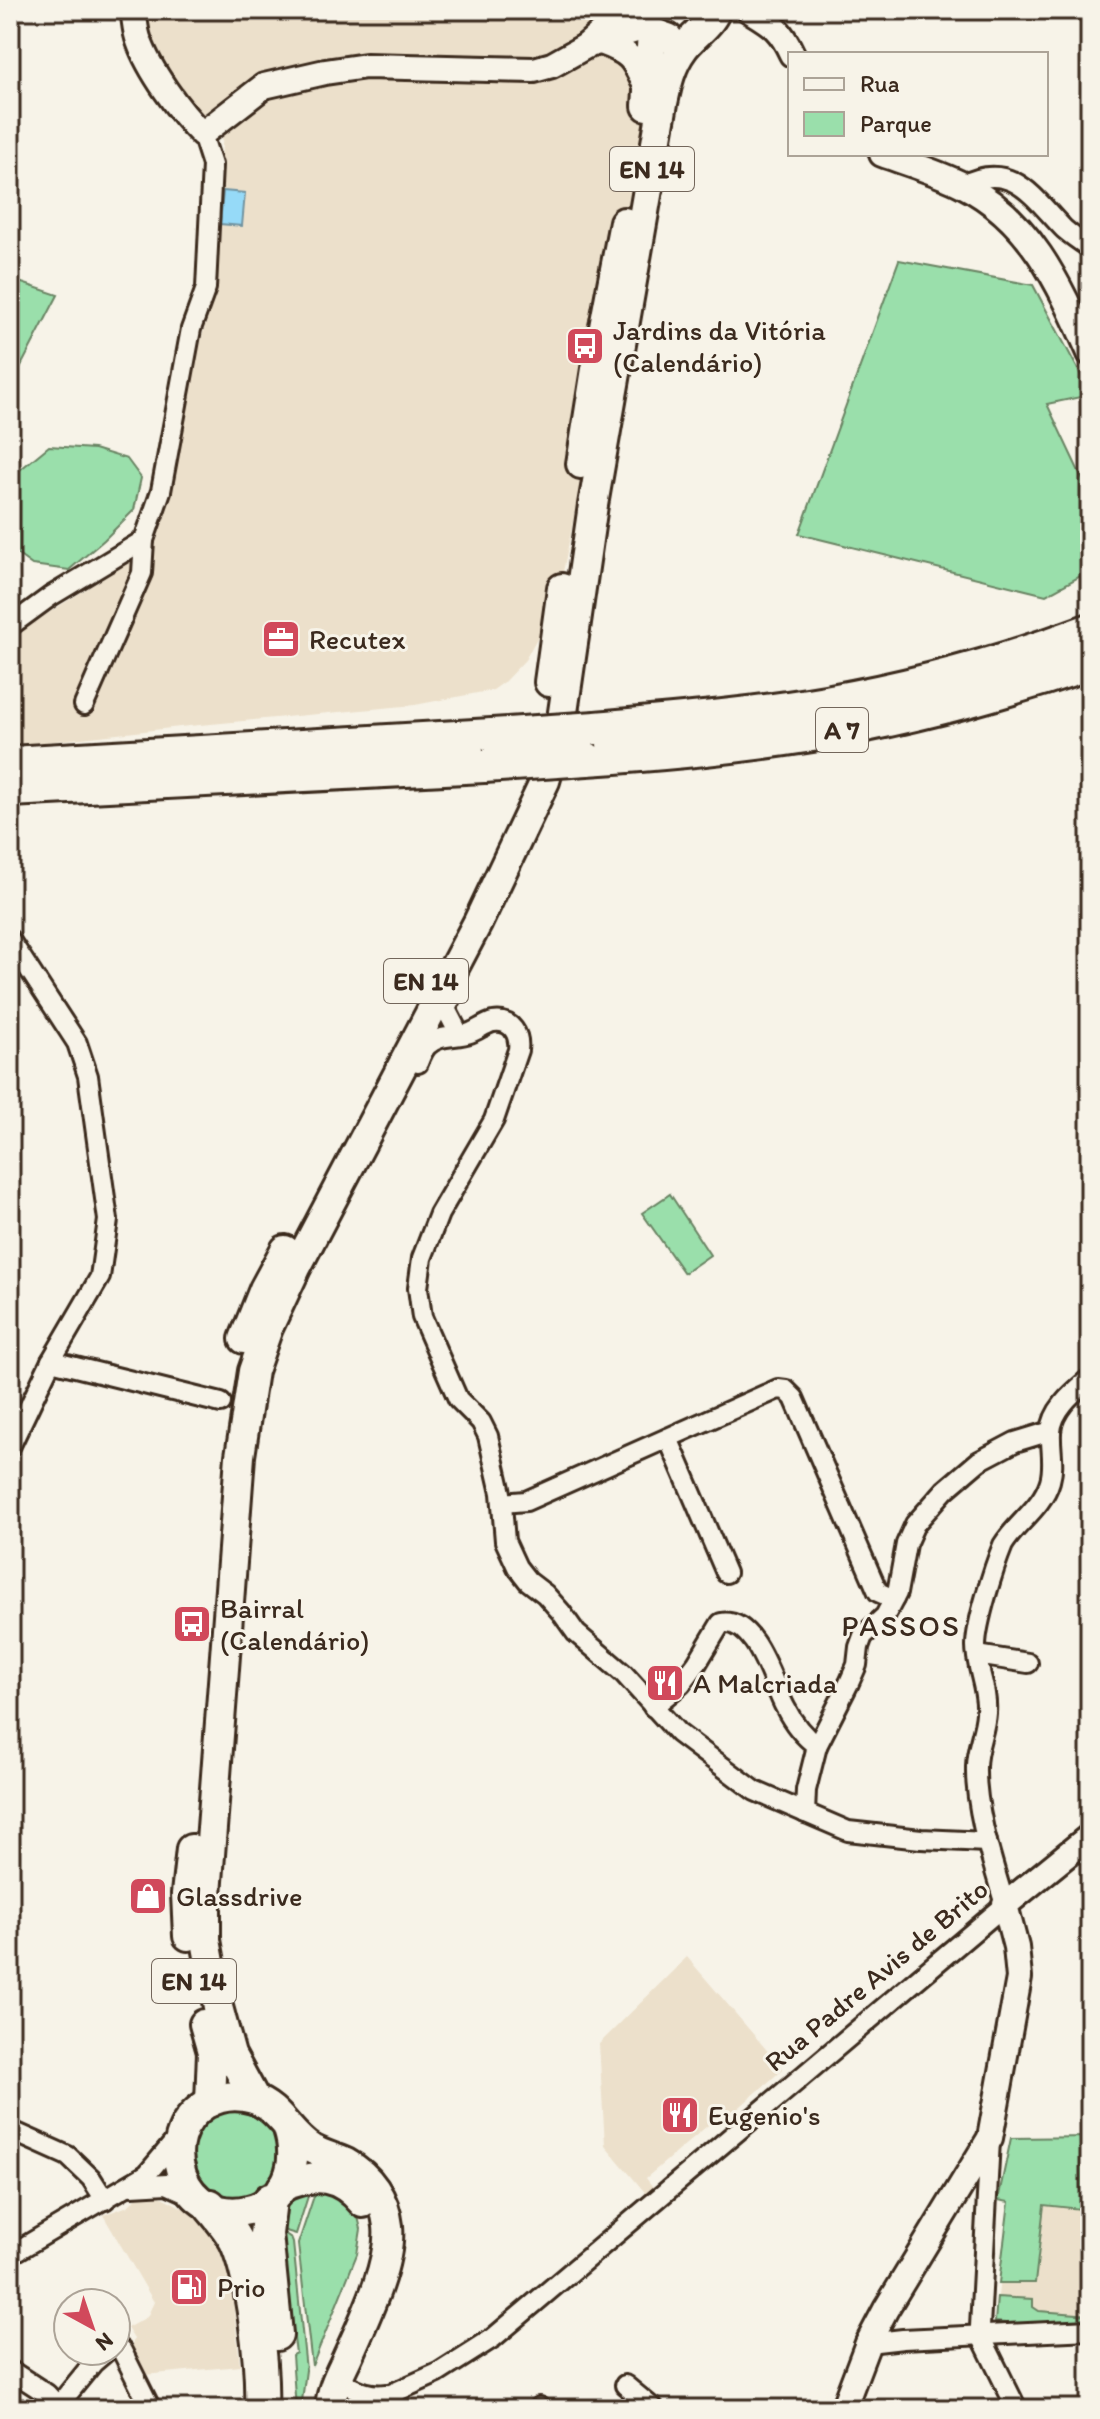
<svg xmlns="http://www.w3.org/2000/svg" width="1100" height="2419" viewBox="0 0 1100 2419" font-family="Itim,sans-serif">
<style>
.built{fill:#ece0cb}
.green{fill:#9adfab;stroke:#6a8464;stroke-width:2}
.water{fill:#96daf8;stroke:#7294a1;stroke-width:2}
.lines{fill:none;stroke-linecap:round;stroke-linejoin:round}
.street-casing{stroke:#3b2a1e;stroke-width:24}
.secondary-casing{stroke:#3b2a1e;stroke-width:30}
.primary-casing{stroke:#3b2a1e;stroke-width:34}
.highway-casing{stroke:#3b2a1e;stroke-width:38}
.street{stroke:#f7f3e8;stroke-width:18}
.secondary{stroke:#f7f3e8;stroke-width:24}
.primary{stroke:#f7f3e8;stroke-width:28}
.highway{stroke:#f7f3e8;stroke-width:32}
.highway-bridge-casing{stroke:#3b2a1e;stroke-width:38;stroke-linecap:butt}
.highway-bridge{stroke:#f7f3e8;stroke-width:32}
.labels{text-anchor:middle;stroke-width:6;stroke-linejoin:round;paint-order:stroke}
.shield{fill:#f7f3e8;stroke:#73665b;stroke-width:2}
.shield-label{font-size:26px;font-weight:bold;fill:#3b2a1e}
.poi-label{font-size:28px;fill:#3b2a1e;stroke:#f7f3e8;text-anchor:start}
.street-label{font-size:28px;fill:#3b2a1e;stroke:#f7f3e8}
.neighbourhood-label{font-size:30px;letter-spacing:2px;fill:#3b2a1e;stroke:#f7f3e8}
</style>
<rect width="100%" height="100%" fill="#f7f3e8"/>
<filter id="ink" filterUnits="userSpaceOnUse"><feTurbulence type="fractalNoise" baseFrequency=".0125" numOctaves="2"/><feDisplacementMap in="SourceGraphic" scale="16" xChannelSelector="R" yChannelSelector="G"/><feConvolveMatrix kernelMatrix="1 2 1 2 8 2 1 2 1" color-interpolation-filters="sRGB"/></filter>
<g filter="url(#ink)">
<g class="built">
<path d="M140,10h532l-39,211 -72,361 -12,34 -24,44 -22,23 -10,7 -78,15 -226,21 -179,20v-100l16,-19 86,-54 46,-36 32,-157 20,-72 13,-177 -20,-10 -53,-69z"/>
<path d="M687,1957l96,112 -58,51 -5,-5 -74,63 9,12 -7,6 -43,-51 -6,-101z"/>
<path d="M147,2195h11l27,14 22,18 14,18 9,27 10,94 -96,9 -12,-31 2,-5 -7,-11 20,-11 7,-15 -51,-87 25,-9 9,-9z"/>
<path d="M1009,2201l81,9v114l-75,3v-3l-20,-2z"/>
</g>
<g class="green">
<path d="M899,260l134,25 57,107v3l-43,9 43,91v76l-44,24 -247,-61z"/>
<path d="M10,279l48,16 -48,92z"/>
<path d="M49,446l45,3 33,10 14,19 -7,32 -30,30 -35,30 -37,-5 -22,-16v-71z"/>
<path d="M670,1194l40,61 -26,18 -42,-60z"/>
<path d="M226,2107l29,3 22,20 6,31 -16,29 -30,12 -31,-10 -17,-28 3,-29 8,-13z"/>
<path d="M1090,2137v73l-46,-5 -9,78h-36l10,-81 -11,-2 13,-62z"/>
<path d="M317,2187l11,1 28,21 5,20 -4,25 -45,112 -14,-122z"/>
<path d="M309,2193l-13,41 -17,-5c3,-23 5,-32 30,-36z"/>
<path d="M284,2233l7,5 2,5 13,127 -5,39h-5l-4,-54 4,-2 -16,-117z"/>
<path d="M997,2297l36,2v8l6,4 51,4v9l-75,3v-3l-20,-2z"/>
</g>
<path class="water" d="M223,191l22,2 -3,33 -22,-2z"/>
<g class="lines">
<g class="street-casing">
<g id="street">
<path d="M963,185c49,-25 70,12 101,44 8,7 17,13 26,19"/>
<path d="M10,626l41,-30 93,-56 17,-49 30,-162 15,-41 6,-123 -10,-31"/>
<path d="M84,705l58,-132 2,-33"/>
<path d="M10,940l67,103 11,33 20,144 -8,57 -49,84 -41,86"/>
<path d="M455,991l-9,18 13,25"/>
<path d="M418,1063c2,-5 5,-13 9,-17 11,-12 29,-8 43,-13 8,-3 15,-9 23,-11 19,-3 27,13 25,28l-24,70 -55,94 -17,44 -4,30 4,29 36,82 23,23 7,14 13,57 4,48 12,26 11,14 17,13 16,18 15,21 48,41 54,59 77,58 93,40 73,8 66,3"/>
<path d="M51,1361l170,42"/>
<path d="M668,1438l58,135"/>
<path d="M502,1503l24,-2 252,-112 8,1 8,8 84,194 16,7"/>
<path d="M977,1655l51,8"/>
<path d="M653,1707l28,-23 16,-21 24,-40c35,-6 51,60 64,84 8,16 18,29 32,39"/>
<path d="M805,1813l1,-23 11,-44 32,-63 8,-18 2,-18 4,-11 22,-20 12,-23 9,-49 9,-20 30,-34 34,-29 36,-19 36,-11"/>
<path d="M10,2130l58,26 23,22 14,22"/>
<path d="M990,2140l-10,187 1,9 36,73"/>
<path d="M132,2186l35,-2 29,13"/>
<path d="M10,2255l137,-81 32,-38"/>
<path d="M868,2343l35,-4 187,-9"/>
<path d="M116,2346l6,5 29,58"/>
<path d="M10,2370l37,24 11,12"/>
<path d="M336,2380c17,7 30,17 50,14"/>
<path d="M625,2385l29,24"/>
<path d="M539,2407v2"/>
<path d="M58,2409v-3l35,-43 14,-12"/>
<path d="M357,2409l81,-36 55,-35 512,-433c-12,-41 -30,-95 -29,-138 0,-19 9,-36 10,-54 2,-24 -10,-45 -10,-67 0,-23 18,-79 27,-101 14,-23 39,-37 47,-64 5,-17 0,-33 1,-49 1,-23 24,-41 39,-54"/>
</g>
</g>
<g class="secondary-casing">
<g id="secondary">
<path d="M133,10c2,10 2,21 6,31 10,29 41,72 63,93l62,-48 61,-14 41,-6 168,4 18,-5 34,-19 59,-19"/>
<path d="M749,10c23,14 31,18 43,44"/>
<path d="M601,42c35,13 32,18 48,50"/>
<path d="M587,45l18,-16 14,-19"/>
<path d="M882,154c27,10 55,18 81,31 69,35 97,101 127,168"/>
<path d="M843,2409l25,-66 18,-34 104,-171 29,-160 -3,-31 -11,-42 85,-69"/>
</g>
</g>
<g class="primary-casing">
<g id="primary">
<path d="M634,10c6,16 18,24 34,28"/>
<path d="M647,106l5,-73"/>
<path d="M581,464l15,-95 28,-147"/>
<path d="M549,682l13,-94"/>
<path d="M244,1339l20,-50 21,-39"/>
<path d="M188,1936l-2,-42 5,-45"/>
<path d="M204,2024l8,28 -2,50"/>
<path d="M255,2099l-24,-44 -13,-48 -12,-67v-32l34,-452 13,-85 15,-43 28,-60 182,-346 67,-141 16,-55 32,-221 70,-402c4,-19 8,-38 20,-54 10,-14 27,-23 33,-39"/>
<path d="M288,2129c11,34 0,72 -40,81 -64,15 -97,-71 -42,-106 14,-8 31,-10 47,-5 26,8 36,36 59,50 11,6 23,9 34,14 24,13 39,36 42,63 4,38 -25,96 -41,132 -8,17 -16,31 -17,51"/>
<path d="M282,2187c34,-14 57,-13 81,16"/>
</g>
</g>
<g class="highway-casing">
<g id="highway">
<path d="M596,728c77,-7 154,-13 230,-26 90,-16 179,-40 264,-72"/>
<path d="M587,759c75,-5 151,-12 225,-24 95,-16 188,-41 278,-72"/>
<path d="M10,763l482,-28"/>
<path d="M10,790l474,-24"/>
<path d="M270,2200l-4,34 10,100"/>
<path d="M210,2206c9,11 19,22 26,35 17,37 27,127 25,168"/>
</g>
</g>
<use href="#street" class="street"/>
<use href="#secondary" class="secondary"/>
<use href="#primary" class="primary"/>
<use href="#highway" class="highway"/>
<g class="highway-bridge-casing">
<g id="highway-bridge">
<path d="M492,735l104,-7"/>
<path d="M484,766l103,-7"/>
</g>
</g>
<use href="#highway-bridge" class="highway-bridge"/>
</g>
</g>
<defs>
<g id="bus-square" transform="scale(2)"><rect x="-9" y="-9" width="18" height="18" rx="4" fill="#d1495b" stroke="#f7f3e8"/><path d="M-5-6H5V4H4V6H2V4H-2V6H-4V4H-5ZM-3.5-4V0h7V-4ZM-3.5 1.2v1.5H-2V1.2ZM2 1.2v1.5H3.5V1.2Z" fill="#fff"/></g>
<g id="office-square" transform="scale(2)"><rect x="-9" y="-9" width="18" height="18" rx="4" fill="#d1495b" stroke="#f7f3e8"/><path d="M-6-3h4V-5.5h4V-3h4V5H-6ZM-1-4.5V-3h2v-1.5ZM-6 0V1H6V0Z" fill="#fff"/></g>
<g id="restaurant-square" transform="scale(2)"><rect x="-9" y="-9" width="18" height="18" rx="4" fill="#d1495b" stroke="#f7f3e8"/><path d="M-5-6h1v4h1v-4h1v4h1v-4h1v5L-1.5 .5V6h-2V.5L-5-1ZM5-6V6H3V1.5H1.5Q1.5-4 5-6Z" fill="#fff"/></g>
<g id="shop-square" transform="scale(2)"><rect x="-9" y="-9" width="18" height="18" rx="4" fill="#d1495b" stroke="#f7f3e8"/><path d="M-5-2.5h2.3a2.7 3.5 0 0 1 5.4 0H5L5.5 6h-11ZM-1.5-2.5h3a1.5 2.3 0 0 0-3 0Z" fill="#fff"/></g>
<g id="fuel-square" transform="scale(2)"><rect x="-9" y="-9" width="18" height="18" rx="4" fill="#d1495b" stroke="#f7f3e8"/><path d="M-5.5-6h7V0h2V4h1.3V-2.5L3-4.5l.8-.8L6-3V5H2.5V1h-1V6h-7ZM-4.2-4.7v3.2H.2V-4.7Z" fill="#fff"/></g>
</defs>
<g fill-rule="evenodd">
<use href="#bus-square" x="585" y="346"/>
<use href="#office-square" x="281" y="639"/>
<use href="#bus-square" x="192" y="1624"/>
<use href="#restaurant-square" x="665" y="1683"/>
<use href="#shop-square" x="148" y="1896"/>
<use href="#restaurant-square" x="680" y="2115"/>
<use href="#fuel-square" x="189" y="2287"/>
</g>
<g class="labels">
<g class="shield">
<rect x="610" y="147" width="84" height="44" rx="6"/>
<rect x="816" y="708" width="52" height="44" rx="6"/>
<rect x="384" y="959" width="84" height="44" rx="6"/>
<rect x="152" y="1959" width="84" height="44" rx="6"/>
</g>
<g class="shield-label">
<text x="652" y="178">EN 14</text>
<text x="842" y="739">A 7</text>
<text x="426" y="990">EN 14</text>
<text x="194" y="1990">EN 14</text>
</g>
<g class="poi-label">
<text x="613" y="340">Jardins da Vitória<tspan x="613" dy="32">(Calendário)</tspan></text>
<text x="309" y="649">Recutex</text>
<text x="220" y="1618">Bairral<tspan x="220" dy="32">(Calendário)</tspan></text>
<text x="693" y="1693">A Malcriada</text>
<text x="176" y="1906">Glassdrive</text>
<text x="708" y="2125">Eugenio's</text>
<text x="217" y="2297">Prio</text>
</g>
<g class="street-label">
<text transform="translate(876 1975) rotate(-40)" y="10">Rua Padre Avis de Brito</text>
</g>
<g class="neighbourhood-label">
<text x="901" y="1636">PASSOS</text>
</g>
</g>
<rect width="1100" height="2419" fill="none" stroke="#f7f3e8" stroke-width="40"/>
<rect x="20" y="20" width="1060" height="2379" fill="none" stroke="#3b2a1e" stroke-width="3" filter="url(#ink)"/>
<rect x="788" y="52" width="260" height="104" fill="#f7f3e8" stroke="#aca397" stroke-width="2"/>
<rect x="804" y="78" width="40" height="12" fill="#f7f3e8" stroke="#aca397" stroke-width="2"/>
<text x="860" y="92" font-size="24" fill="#3b2a1e">Rua</text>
<rect x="804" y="112" width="40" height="24" fill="#9adfab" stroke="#aca397" stroke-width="2"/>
<text x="860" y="132" font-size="24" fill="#3b2a1e">Parque</text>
<g transform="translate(92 2327) rotate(140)"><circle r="38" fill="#f7f3e8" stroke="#aca397" stroke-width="2"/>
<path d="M0-6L14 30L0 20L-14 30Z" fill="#d1495b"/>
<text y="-12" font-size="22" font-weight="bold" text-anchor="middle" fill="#3b2a1e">N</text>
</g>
</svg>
